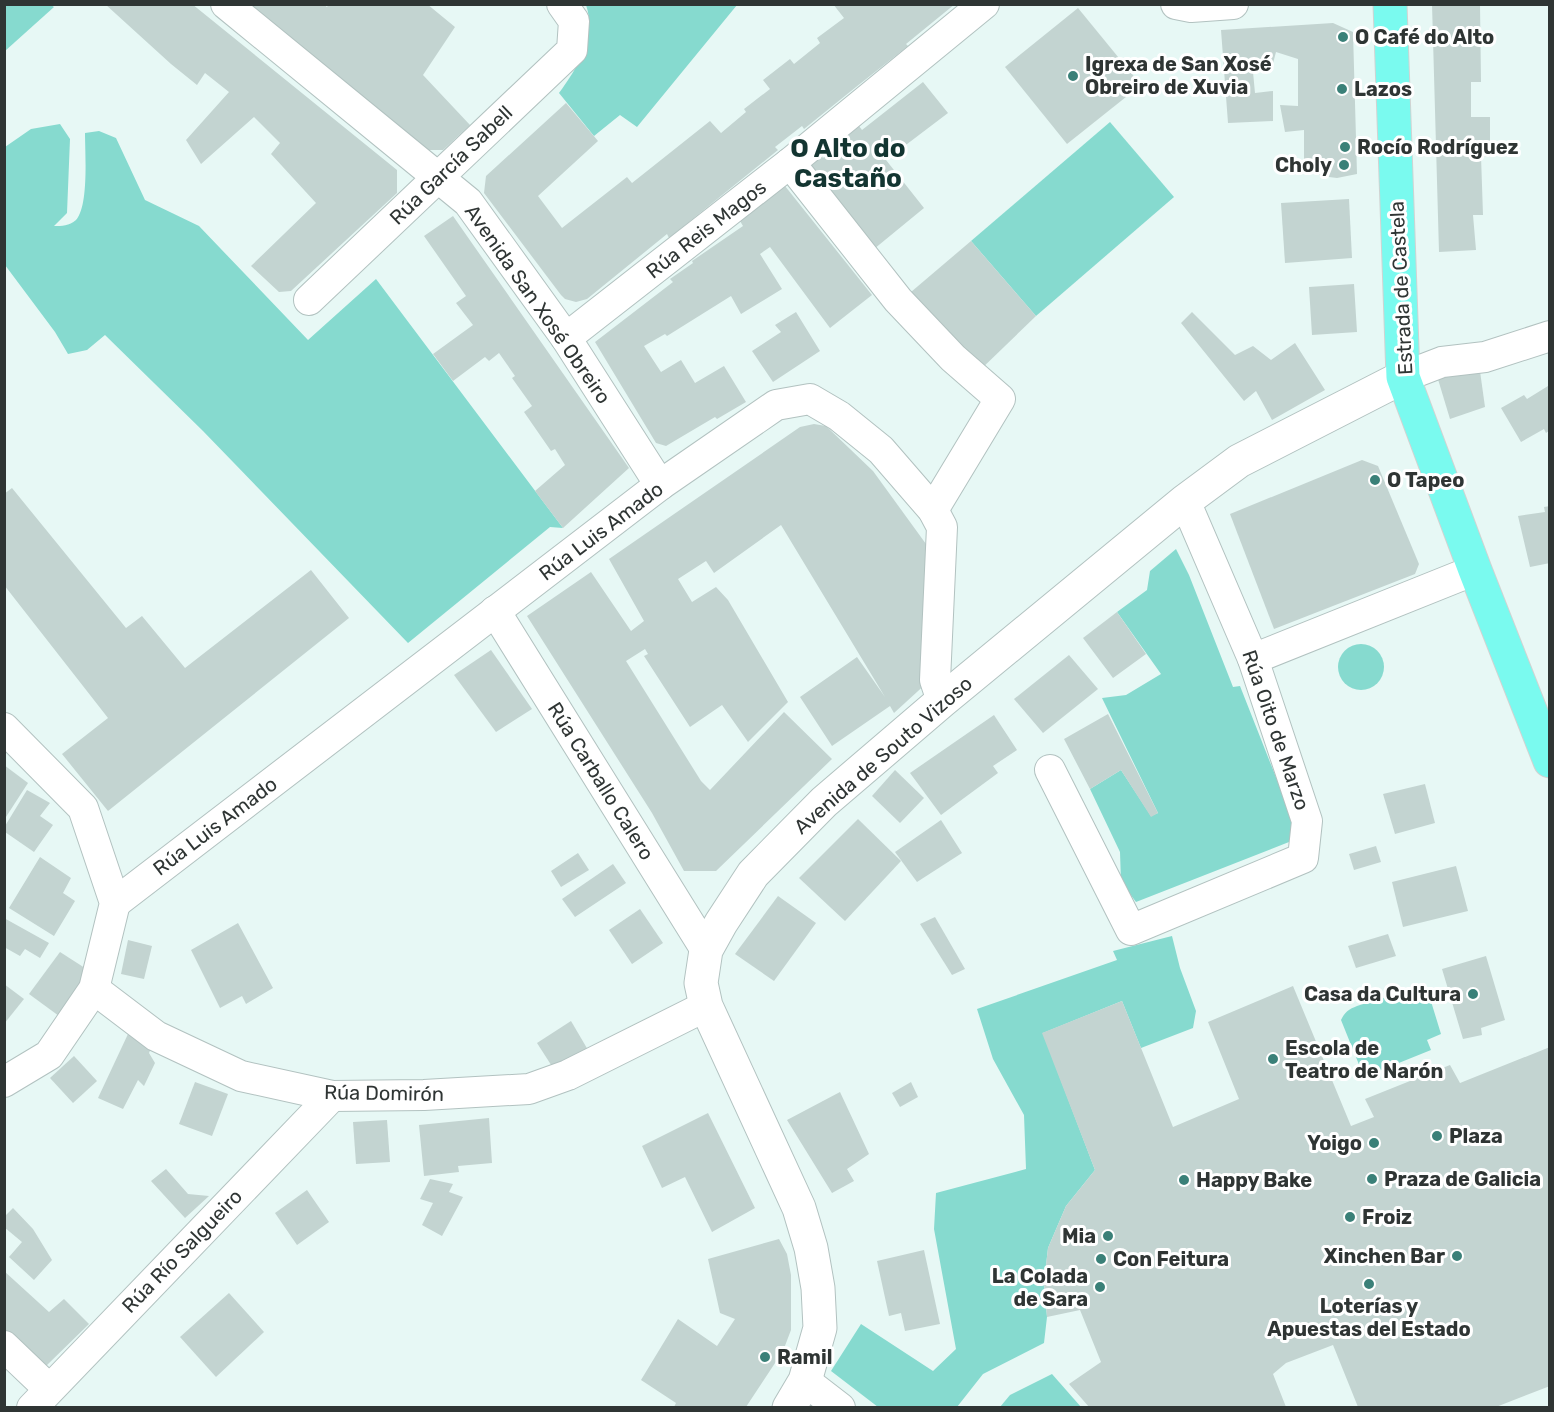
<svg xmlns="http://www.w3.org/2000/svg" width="1554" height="1412" viewBox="0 0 1554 1412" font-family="Rubik,sans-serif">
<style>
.green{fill:#86dacf}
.building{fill:#c3d4d1}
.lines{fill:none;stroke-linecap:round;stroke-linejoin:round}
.minor-casing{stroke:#b2c2c0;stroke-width:32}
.tertiary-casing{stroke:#b2c2c0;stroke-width:35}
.primary-casing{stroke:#d1d3d2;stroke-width:35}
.minor{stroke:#fff;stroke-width:30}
.tertiary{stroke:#fff;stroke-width:33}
.primary{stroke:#7afaef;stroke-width:33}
.poi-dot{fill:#3a8078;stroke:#fff;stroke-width:2}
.labels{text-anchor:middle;stroke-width:6;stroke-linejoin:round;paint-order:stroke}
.poi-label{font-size:20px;font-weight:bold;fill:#2f3534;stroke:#fff;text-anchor:start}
.street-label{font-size:20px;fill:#2f3534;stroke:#fff}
.district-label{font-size:26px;font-weight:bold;fill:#133531;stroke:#fff}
</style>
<rect width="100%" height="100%" fill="#e7f8f5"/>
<g class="green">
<path d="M5,4l46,1 3,2 -49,44z"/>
<path d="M586,5h151l-100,122 -17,-12 -26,21 -35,-43c18,-24 38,-57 27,-88z"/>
<path d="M1110,122l64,75 -138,119 -65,-75z"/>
<path d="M60,124l10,15 -3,74 -13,13c8,0 15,0 22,-6 13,-14 9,-68 9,-87l14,-2 17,7 29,62 54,26 109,114 68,-61 187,249 -13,-1 -142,116 -205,-212 -98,-96 -18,15 -19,4 -13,-22 -50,-67v-118l26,-18z"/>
<path d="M1176,549l13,26 44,112 7,-1 54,137 -5,19 -153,60 -15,-20 -1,-30 -30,-63 31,-19 30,46 7,-3 -56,-115 24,-3 35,-21 -44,-62 30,-22 3,-19z"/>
<circle cx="1361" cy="667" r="23"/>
<path d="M1172,936l8,32 16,43 -3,17 -52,20 -19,-47 -79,32 52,137 -29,36 -18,42 -4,35 3,34 -3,26 -61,31 -26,33h-79l-47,-36 30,-47 72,47 23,-22 -22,-120 2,-36 90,-24 -2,-54 -31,-56 -16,-50 140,-49 -4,-9z"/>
<path d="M1426,985l15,49 -14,6 4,10 -67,27 -23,-57c4,-9 10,-12 19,-15z"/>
<path d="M1052,1374l29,33h-81l10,-12z"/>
</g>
<g class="building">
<path d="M105,4h87l205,166v23l-106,98 -12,1 -28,-26 65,-63 -45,-49 9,-11 -26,-26 -53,47 -15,-24 43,-48 -24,-19 -8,12 -26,-21z"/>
<path d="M250,4h73l4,3 2,-3h98l28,23 -32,48 47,50 -27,25h-16z"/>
<path d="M833,4h122l-49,40 2,2 -52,41 -52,42 -2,-3 -27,21 3,3 -109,88 -2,-4 -80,65 -11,3 -11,-3 -4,-4 -77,-102 2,-17 80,-73 32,38 -60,55 24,32 65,-51 5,6 78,-62 11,12 25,-21 -2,-3 26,-20 -7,-9 27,-21 4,5 26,-21 -3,-5 27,-20z"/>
<path d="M1432,4h48l1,78h-10v35h19v40l-9,-1 2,59h-10l3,35 -37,2z"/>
<path d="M1078,8l63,77 -74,59 -62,-77z"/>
<path d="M1333,23l20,9 4,142 -20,4 -16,-2 -17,-11v-35l-19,2 -5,-27 18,1v-47l-22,-7 -5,19 -18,1 2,21 18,-2v30l-45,2 -7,-93z"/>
<path d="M923,82l25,31 -62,47 38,48 -50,41 -66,-83 13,-10 2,2 36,-32 3,4z"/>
<path d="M785,186l87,109 -42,33 -60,-81 -10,7 22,35 -41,25 -10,-18 -64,40 -2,-2 -21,12 17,26 20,-12 14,23 29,-17 22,36 -29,17 -2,-2 -49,29 -10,-3 -61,-101 78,-60 -3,-3 23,-16 -1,-2 51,-35 -3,-5z"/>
<path d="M1349,199l3,59 -67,5 -4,-60z"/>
<path d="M453,216l176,252 -66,60 -28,-37 30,-26 -10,-16 -4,2 -27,-39 8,-6 -20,-28 3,-2 -16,-23 -10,8 -4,-4 -32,24 -20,-27 40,-29 -17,-22 10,-7 -42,-60z"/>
<path d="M971,241l65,75 -59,57 -66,-81z"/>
<path d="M1354,284l3,48 -45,3 -3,-48z"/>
<path d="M796,312l24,39 -47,31 -21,-31 29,-19 -6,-7z"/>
<path d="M1192,312l43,43 18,-9 18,14 24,-17 30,47 -53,30 -16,-29 -12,10 -63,-78z"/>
<path d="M1479,364l6,43 -35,12 -13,-43z"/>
<path d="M1548,386l2,44 -4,3 -2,-4 -23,13 -20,-34 23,-13 3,4z"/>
<path d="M814,424l12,2 47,45 61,84 -5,126 -35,32 -4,-7 -58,40 -32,-49 57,-40 28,40 -104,-172 -67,48 -8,-12 -28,18 14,23 24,-15 12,13 60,102 -40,40 -26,-37 -32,22 -46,-71 4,-2 -3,-5 -19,12 75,120 9,9 74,-78 48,47 -116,112h-32l-32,-58 -125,-197 64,-44 40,59 13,-10 -35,-62 191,-132z"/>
<path d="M1362,460l16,6 41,98 -4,10 -141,55 -44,-115z"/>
<path d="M12,488l114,140 16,-12 43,52 126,-98 38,48 -241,193 -46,-57 46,-36 -104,-133v-91z"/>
<path d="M1550,506v57l-20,4 -12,-51 27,-4 -1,-5z"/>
<path d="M1117,612l29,42 -33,24 -30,-40z"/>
<path d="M491,650l41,59 -36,23 -42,-57z"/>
<path d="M1069,655l29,34 -55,44 -29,-34z"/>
<path d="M1108,714l50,99 -7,4 -30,-47 -31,19 -26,-50z"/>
<path d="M994,715l23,35 -24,16 5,7 -57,42 -31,-42z"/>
<path d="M4,765l24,18 -24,37z"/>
<path d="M895,770l29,28 -24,25 -28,-27z"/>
<path d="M1425,784l10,39 -40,11 -12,-40z"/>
<path d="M27,790l23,13 -10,13 13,9 -19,27 -29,-20v-6z"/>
<path d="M858,819l43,42 -56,60 -46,-43z"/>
<path d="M941,820l21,33 -45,29 -22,-30z"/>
<path d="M1376,846l5,16 -27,8 -5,-16z"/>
<path d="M578,853l11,17 -28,17 -10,-16z"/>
<path d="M40,857l31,21 -8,15 12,8 -21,35 -45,-28z"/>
<path d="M613,864l13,19 -51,34 -13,-18z"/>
<path d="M1456,866l12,45 -65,16 -11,-45z"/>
<path d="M778,896l38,27 -42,58 -39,-27z"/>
<path d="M640,909l23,34 -31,21 -23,-34z"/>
<path d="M935,917l30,52 -13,6 -32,-51z"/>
<path d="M4,918l45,25 -9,15 -15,-9 -5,7 -16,-9z"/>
<path d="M238,923l35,65 -27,16 -4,-8 -22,12 -29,-58z"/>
<path d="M1388,934l8,22 -40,12 -8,-22z"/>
<path d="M128,940l24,6 -8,33 -23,-5z"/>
<path d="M60,952l28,18 -29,46 -30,-22z"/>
<path d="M1486,956l19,64 -24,8 1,7 -19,4 -21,-70z"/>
<path d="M4,984l20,15 -20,25z"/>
<path d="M1293,986l58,140 23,-9 -9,-18 85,-34 10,18 90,-36v339l-54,21h-138l-25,-62 -47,18 -13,11 13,33h-197l-20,-23 32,-22 -21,-52 -33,7 -3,-34 4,-35 18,-42 29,-36 -53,-137 80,-32 51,126 66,-28 -31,-77z"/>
<path d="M571,1021l17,29 -33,21 -18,-28z"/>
<path d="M128,1034l25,9 -4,10 6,10 -11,23 -6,-6 -15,29 -25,-11z"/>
<path d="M74,1056l23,25 -24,22 -23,-25z"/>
<path d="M195,1082l33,12 -16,42 -33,-12z"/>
<path d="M911,1082l7,15 -18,10 -8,-14z"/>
<path d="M840,1092l29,62 -22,15 7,12 -22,12 -45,-73z"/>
<path d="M708,1113l47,95 -43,24 -27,-55 -23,11 -20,-42z"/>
<path d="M489,1118l3,45 -34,3 1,6 -35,4 -5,-51z"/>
<path d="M387,1120l3,42 -34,2 -3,-42z"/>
<path d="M166,1169l22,25 21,2 -24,22 -34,-37z"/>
<path d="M430,1179l23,5 -4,8 14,5 -21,39 -20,-11 11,-22 -13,-4z"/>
<path d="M307,1190l22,32 -32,23 -22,-32z"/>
<path d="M13,1208l20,21 19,31 -18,20 -25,-23 13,-15 -18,-15v-10z"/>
<path d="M779,1239l8,15 4,21v55l-8,21 -37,56h-72l2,-4 -35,-23 37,-61 39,27 18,-27 -15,-6 -12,-54z"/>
<path d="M924,1250l16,74 -35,7 -4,-18 -12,3 -12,-55z"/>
<path d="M4,1271l45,41 15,-13 25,25 -43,42 -42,-37z"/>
<path d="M229,1293l35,39 -48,45 -36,-40z"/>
</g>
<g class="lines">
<g class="minor-casing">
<g id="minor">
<path d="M226,4l242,198 98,136 94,147"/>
<path d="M1176,4l15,3 42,-3"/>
<path d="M790,163l108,137 55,58 47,41 -67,111"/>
<path d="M309,300l263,-250 2,-29 -12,-17"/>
<path d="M566,338l224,-175 194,-159"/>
<path d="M1403,377l39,-15 43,-5 65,-21"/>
<path d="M495,611l211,339"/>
<path d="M1253,659l222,-89"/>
<path d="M4,728l79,80 32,95 -21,86 -45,66 -45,27"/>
<path d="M1050,770l81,160 172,-72 4,-37 -54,-162 -68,-158"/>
<path d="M115,903l545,-418 116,-80 34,-6 29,17 42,34 52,60 9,17 -7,153 7,21"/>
<path d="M94,989l62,47 85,40 91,20 92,-1 105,-6 39,-14 138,-69"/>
<path d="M4,1346l45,43"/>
<path d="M805,1381l35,27"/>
<path d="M32,1408l300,-312"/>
</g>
</g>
<g class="tertiary-casing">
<path id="tertiary" d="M789,1408l16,-27 15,-53 -2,-40 -7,-40 -12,-40 -93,-202 -5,-23 5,-33 15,-27 32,-49 71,-72 118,-101 243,-200 54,-40 164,-84"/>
</g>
<g class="primary-casing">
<path id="primary" d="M1390,4l13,373 72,193 75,191"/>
</g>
<use href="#minor" class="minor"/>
<use href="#tertiary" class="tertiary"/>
<use href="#primary" class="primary"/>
</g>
<g class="poi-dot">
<circle cx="1343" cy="37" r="6"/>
<circle cx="1073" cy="76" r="6"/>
<circle cx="1342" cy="89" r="6"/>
<circle cx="1345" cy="147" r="6"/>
<circle cx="1344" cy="165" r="6"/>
<circle cx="1375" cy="480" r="6"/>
<circle cx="1473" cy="994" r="6"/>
<circle cx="1273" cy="1059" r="6"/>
<circle cx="1437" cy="1136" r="6"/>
<circle cx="1374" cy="1143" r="6"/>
<circle cx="1372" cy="1179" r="6"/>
<circle cx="1184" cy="1180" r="6"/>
<circle cx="1350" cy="1217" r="6"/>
<circle cx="1108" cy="1236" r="6"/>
<circle cx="1457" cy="1256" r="6"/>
<circle cx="1101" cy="1259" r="6"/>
<circle cx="1369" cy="1284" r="6"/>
<circle cx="1100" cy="1287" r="6"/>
<circle cx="765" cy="1357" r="6"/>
</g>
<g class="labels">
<g class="poi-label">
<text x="1355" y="44">O Café do Alto</text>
<text x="1085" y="71">Igrexa de San Xosé<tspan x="1085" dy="23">Obreiro de Xuvia</tspan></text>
<text x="1354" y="96">Lazos</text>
<text x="1357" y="154">Rocío Rodríguez</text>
<text x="1332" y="172" text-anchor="end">Choly</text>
<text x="1387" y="487">O Tapeo</text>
<text x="1461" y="1001" text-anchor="end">Casa da Cultura</text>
<text x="1285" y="1055">Escola de<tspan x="1285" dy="23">Teatro de Narón</tspan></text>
<text x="1449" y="1143">Plaza</text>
<text x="1362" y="1150" text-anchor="end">Yoigo</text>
<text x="1384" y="1186">Praza de Galicia</text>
<text x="1196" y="1187">Happy Bake</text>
<text x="1362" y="1224">Froiz</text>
<text x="1096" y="1243" text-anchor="end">Mia</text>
<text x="1445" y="1263" text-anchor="end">Xinchen Bar</text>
<text x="1113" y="1266">Con Feitura</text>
<text x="1088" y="1283" text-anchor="end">La Colada<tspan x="1088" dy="23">de Sara</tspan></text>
<text x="1369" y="1313" text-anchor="middle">Loterías y<tspan x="1369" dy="23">Apuestas del Estado</tspan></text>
<text x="777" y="1364">Ramil</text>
</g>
<g class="street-label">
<text transform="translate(451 165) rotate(-44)" y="7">Rúa García Sabell</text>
<text transform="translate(706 229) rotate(-38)" y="7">Rúa Reis Magos</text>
<text transform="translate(1401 288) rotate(-93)" y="7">Estrada de Castela</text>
<text transform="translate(538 304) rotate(55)" y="7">Avenida San Xosé Obreiro</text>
<text transform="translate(601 531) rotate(-37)" y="7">Rúa Luis Amado</text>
<text transform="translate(1276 730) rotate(71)" y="7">Rúa Oito de Marzo</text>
<text transform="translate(883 755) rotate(-41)" y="7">Avenida de Souto Vizoso</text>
<text transform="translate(601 781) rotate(58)" y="7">Rúa Carballo Calero</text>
<text transform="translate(215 826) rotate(-37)" y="7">Rúa Luis Amado</text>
<text transform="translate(384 1093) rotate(1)" y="7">Rúa Domirón</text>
<text transform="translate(182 1251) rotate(-46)" y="7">Rúa Río Salgueiro</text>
</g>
<g class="district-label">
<text x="848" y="157">O Alto do<tspan x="848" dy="30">Castaño</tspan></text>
</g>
</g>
<rect width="1554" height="1412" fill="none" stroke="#2f3534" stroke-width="12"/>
</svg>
